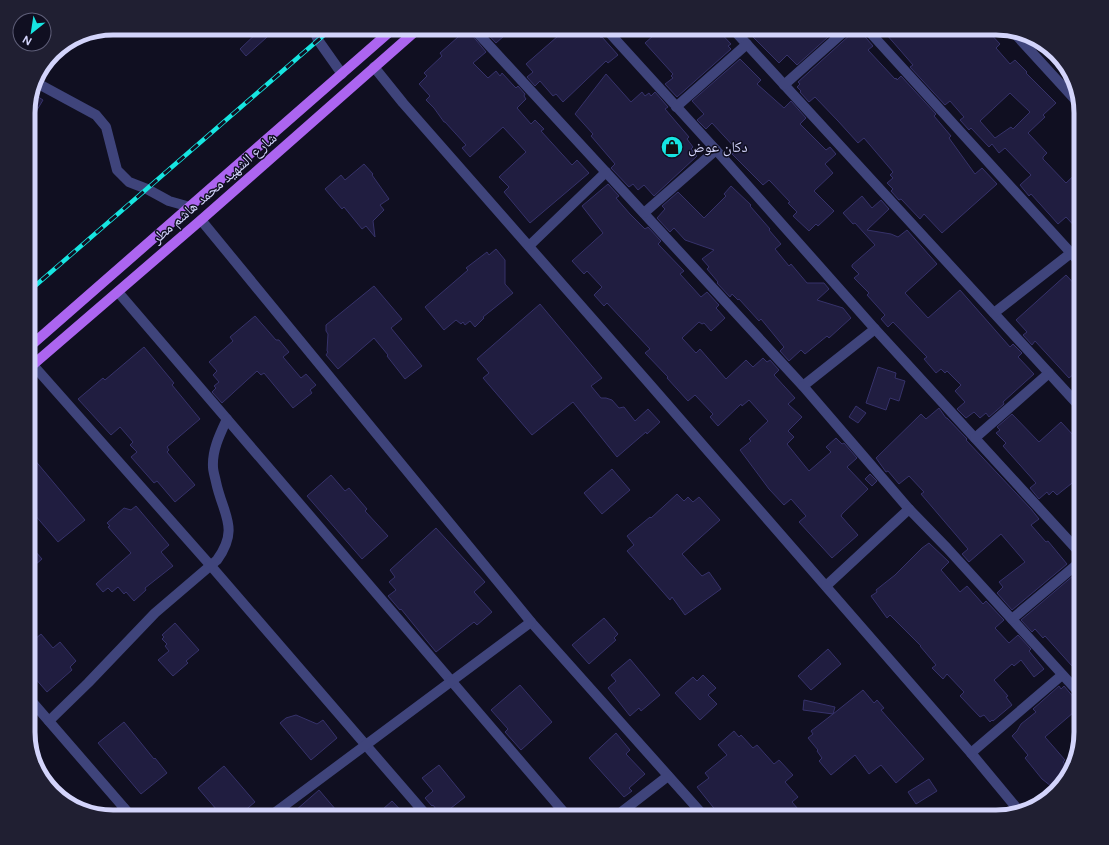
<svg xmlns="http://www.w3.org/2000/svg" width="1109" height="845" viewBox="0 0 1109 845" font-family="Figtree,'Noto Naskh Arabic',sans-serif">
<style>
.building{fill:#201d40;stroke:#36326a;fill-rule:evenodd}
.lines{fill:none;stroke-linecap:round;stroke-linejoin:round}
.minor{stroke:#3f447b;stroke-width:10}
.major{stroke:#ac65f0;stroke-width:10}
.rail-casing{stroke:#16e5e1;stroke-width:4.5}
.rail{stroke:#100f21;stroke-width:3;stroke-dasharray:9;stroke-linecap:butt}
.labels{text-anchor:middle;stroke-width:3;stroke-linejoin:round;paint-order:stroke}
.poi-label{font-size:15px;fill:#d3d4fb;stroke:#100f21;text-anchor:start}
.street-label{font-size:15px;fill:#d3d4fb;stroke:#100f21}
.rim{fill:none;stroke:#d3d4fb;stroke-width:5}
</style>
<rect width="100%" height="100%" fill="#100f21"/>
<g class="building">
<path d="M262,28h15l-31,28 -6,-7z"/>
<path d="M482,28h31l-17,15z"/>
<path d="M551,28h41l9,10 1,-1 16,18 -10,8 -2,-2 -43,41 -7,-8 -3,2 -13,-15 -5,5 -8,-9 6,-5 -7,-8 32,-28z"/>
<path d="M662,28h54l15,16 -3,2 3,3 -54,48 -12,-13 8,-6 -2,-2 2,-2 -28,-31z"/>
<path d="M744,28h94l-41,37 -10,-10 -8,8z"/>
<path d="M854,28h6l1,4 12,14 -5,4 27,29 1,-1 1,2 4,-4 35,38 -2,2 17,20 -2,2 26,36 7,-6 15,16 -55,49 -18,-19 -4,5 -19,-20 -2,1 -8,-9 2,-2 -6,-6 6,-5 -3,-3 3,-3 -29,-34 -6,5 -20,-22 -23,-24 -6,5 -9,-10 1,-1 -4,-4 3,-3 -2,-2 54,-49z"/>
<path d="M875,28h102l5,6 5,-4 13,14 -4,4 14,16 5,-4 12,12 -1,1 30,30 -13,12 2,2 -17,16 19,20 -4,4v2l23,24 15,-14v64l-15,-16 -8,7 -27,-30 -2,2 -9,-11 11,-10 -26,-27 -6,5 -7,-9 -3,3 -18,-19 -2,2 -9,-10 4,-3 -14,-16 -5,4 -35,-38 3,-2 -13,-15 -14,-16 -3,3zM1010,93l20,19 -17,17 -2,-2 -16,11 -15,-17z"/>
<path d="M467,29l19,23 -13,11 15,15 8,-7 4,5 2,-3 12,13 2,2 2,-2 7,8 -1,2 2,3 -9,9 14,16 4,-4 9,9 -3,2 31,34 5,-5 12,13 -59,50 -26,-31 5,-5 -10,-10 27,-25 -23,-25 -33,30 -8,-9 4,-3 -21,-23h-1l-10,-14 -8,-8 4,-4 -11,-12 8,-8 -3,-3 18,-17 -2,-3z"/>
<path d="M740,59l21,21 -4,4 27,24 7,-7 15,17 -6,6 26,26 4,-3 6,7 -11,10 8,9 -19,18 20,20 -16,15 -2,-2 -7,7 -16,-15 4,-4 -9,-9 2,-1 -19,-20 -2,-2 -6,5 -31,-31 5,-4 -25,-27 -6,6 -9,-9 7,-6 -12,-13z"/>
<path d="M606,74l25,28 11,-10 3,4 4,-3 2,3 4,-4 13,15 -3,2 24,28 -2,2 6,8 -2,2 6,7 -43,40 -10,-11 -6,5 -5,-6 -4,3 -18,-19 4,-4 -24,-28 2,-2 -18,-20z"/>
<path d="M32,93l11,7 -15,25v-18z"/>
<path d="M364,164l9,10 -1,1 17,24 -9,6 4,5 -11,11 2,16 -9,-11 -4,3 -18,-22 -2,2 -17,-20 16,-14 4,5z"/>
<path d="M608,184l11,12 -3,2 14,16 15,15 3,-2 13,14 -3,3 26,27 -4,3 21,23 6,-5 12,13 -3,3 9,10 -14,13 -7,-8 -2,1 -3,-2 -17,16 14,15 4,-4 26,30 20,-19 7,7 10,-9 4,4 3,-2 9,10 -5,5 21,23 -7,6 14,13 -14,14 6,6 -7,7 22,27 22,-19 -5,-5 10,-9 6,6 2,-1 13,15 -10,9 21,22 -26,25 -1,2 17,19 -26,23 -33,-36 7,-6 -15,-17 -7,6 -15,-16 -29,-39 11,-9 -2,-2 19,-18 -19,-21 -7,6 -1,-2 -23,22 -8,-9 3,-3 -18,-19 -7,6 -21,-23 1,-1 -23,-24 5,-4 -43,-46 -3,3 -10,-11 8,-8 -15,-16 -3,3 -12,-13 31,-28 -21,-27z"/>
<path d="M731,186l20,19 -1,1 20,23 -1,1 12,14 -6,5 14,17 2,-2 16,19h17l5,6 -12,11 26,8 8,10 -22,20 -2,-2 -22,18 -4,-4 -12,11 -9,-10 4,-4 -23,-28 -2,2 -20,-22 -1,1 -6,-6 -2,3 -13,-14 1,-1 -11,-13 2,-2 -7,-8 12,-9 -29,-10 -11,-12 -4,4 -13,-14 8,-9 -3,-3 16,-14 26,26 22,-22 -2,-2z"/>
<path d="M862,196l10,12 9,-8 8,9 -22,21 24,4 7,3 9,-7 30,34 -32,29 23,25 32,-28 50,57 3,-3 9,9 -4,4 16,17 -31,28 1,2 -15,13 -3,-4 -6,5 -6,-6 -8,6 -9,-9 8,-7 -10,-11 6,-6 -14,-14 -2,2 -4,-4 -5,4 -12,-14 3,-2 -34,-35 -5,5 -7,-8 4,-4 -18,-20 2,-2 -15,-15 5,-4 -7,-7v-2l23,-20 -20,-22 -2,1 -10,-11z"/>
<path d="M496,249l9,11v24l8,9 -30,24 1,1 -9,9 -5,-6 -5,4 -2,-3 -2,2 -5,-4 -12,10 -19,-23 43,-37 -2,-2 21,-16 2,3z"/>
<path d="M1066,275l15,16v91l-7,-8 -5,4 -34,-37 -3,4 -9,-10 4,-3 -11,-12z"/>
<path d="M374,286l28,33 -11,9 31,38 -17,13 -18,-23 1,-1 -14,-17 -36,31 -12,-14 2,-3 -1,-1 1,-17 -2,-3v-6z"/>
<path d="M540,304l62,74 -11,8 10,12h5l6,2 7,8 5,-1 11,14 13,-12 12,13 -13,12 -1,-2 -29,25 -44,-55 -41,33 -49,-57 6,-5 -12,-14z"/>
<path d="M255,316l21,24h3l10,12 -6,5 18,21 5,-4 10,11 -6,5 2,3 -19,15 -29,-35 -3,2 -4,-4 -35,32 -10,-11 4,-4 -2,-2 5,-4 -6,-7 4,-4 -8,-9 24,-21 -3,-4z"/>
<path d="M144,347l30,36 -2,2 28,34 -33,28 2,3 -2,2 28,33 -20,17 -18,-21 -3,2 -23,-26 6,-5 -7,-7 3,-3 -13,-15 -9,8 -33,-36 25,-21 2,2z"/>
<path d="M878,367l18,6 -1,5 10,3 -6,20 -9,-3 -4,12 -20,-7z"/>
<path d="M856,406l10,7 -8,10 -9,-6z"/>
<path d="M939,408l7,10h1l20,21 -1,1 65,69 8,10 -8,6 15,17 2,-1 19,23 -55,46 -15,-17 6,-6 -4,-5 26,-20 -24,-28 -32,28 -7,-8 6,-5 -47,-55 3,-2 -15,-16 -10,8 -11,-13 -2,1 -10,-14 45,-44 5,5z"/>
<path d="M1012,414l27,28 22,-20 13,14 7,-6v46l-24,19 -4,-4 -4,4 -2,-3 -8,7 -9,-11 6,-5 -33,-37 3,-3 -10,-10 4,-3 -3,-3z"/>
<path d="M28,452l57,68 -27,22 -30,-35z"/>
<path d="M612,469l18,21 -28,24 -18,-21z"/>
<path d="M870,474l7,7 -5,5 -7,-7z"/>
<path d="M331,475l14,16 4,-3 18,21 -2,2 23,25 -26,23 -55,-63z"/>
<path d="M677,494l7,7 4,-4 5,5 6,-5 21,23 -38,34 20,22 7,-4 12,17 -36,26 -13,-18 -2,3 -43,-49 7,-6 -7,-9 23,-19 1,1z"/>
<path d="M136,506l33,39 -8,7 12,14 -28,22 1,2 -12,11 -8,-9 -2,2 -6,-7 -6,5 -4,-4 -5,4 -7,-8 35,-31 -23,-26 2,-1 -3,-3 17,-15 7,2z"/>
<path d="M436,528l49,54 -11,10 18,20 -15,13 -3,-3 -38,30 -35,-43 -1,1 -12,-14 8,-6 -7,-8 6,-5 -5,-7z"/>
<path d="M28,543l14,16 -14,12z"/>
<path d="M929,543l20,19 -8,8 19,22 7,-6 16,18 3,-3 18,19 -9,8 14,15 9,-8 13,14 -2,2 15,18 -10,8 -13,-17 -7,6 -2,-2 -18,16 14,16 -2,1 6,8 -19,16 -1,-1 -2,2 -6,-7 -4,2 -20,-21 4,-4 -17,-18 -4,5 -11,-11 4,-3 -16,-19h1l-31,-31 -3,3 -16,-22 6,-4 -1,-2 19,-15 27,-27z"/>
<path d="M1081,569v107l-36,-40 -2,2 -8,-9 -3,3 -11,-12z"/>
<path d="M604,618l14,16 -4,4 2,2 -27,24 -17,-19z"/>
<path d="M175,623l24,27 -13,11 2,2 -15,13 -15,-16 11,-9 -4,-5 2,-2 -5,-5 2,-2 -2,-2z"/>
<path d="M41,634l12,14 7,-6 16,19 -6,6 2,3 -25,22 -19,-22v-25z"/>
<path d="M828,649l13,15 -30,26 -13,-14z"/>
<path d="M630,659l30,36 -19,16 -2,-3 -9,8 -22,-28 8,-7 -5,-6z"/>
<path d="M703,675l13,13 -8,7 9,9 -17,16 -25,-27 18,-16 4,4z"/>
<path d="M520,685l32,37 -31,28 -16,-18 3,-3 -17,-19z"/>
<path d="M1059,686l2,3 3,-3 17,20 -36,31 20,23 -2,2 6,5 -6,17 -7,6 -14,-11 -17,-21 3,-3 -16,-19 5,-5 4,-7 15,-12 -3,-3z"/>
<path d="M863,690l11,13 3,-3 7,8 -3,2 43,49 -28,24 -15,-18 -12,9 -14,-19 -24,20 -12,-14 3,-3 -5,-7 1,-1 -10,-12 5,-4 -2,-3 22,-17 -30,-4 1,-10 31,7 -2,7z"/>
<path d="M296,715l21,9 6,-4 14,18 -26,22 -31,-37 6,-5z"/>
<path d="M124,722l30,37 1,-1 12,15 -26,21 -43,-51z"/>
<path d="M734,731l5,6 2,-2 12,13 4,-3 17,19 5,-4 14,15 -8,7 13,15 -6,5 6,7 -8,8h-69l-24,-30 12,-9 -4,-5 22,-18 -9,-10z"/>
<path d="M616,733l14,17 -4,4 19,20 -16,14 3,3 -8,6 -35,-39z"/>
<path d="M439,765l26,32 -24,19 -8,-11 -1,1 -7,-8 8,-7 -11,-13z"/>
<path d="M224,766l31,36 -18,15h-14l-25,-29z"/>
<path d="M929,779l8,12 -21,13 -8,-12z"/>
<path d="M319,790l23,27h-54z"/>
<path d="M392,801l15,16h-33z"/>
</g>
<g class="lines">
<g class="minor">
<path d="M313,28l5,12 24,34"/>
<path d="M473,28l330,358 106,123 38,39 134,147"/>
<path d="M605,28l111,122 159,179 206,225"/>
<path d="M732,28l349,380"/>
<path d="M866,28l215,236"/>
<path d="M1016,35l63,69"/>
<path d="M374,67l29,36 244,278 324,372 49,59"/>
<path d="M35,82l61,33 10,12 11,43 12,12 18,7 22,12 21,6"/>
<path d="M784,85l64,-57"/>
<path d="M676,107l71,-63"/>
<path d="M644,213l72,-63"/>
<path d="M201,220l330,402 174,195"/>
<path d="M529,246l77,-74"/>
<path d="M118,292l450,525"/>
<path d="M994,313l77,-60"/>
<path d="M33,365l178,201 217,251"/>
<path d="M803,386l72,-57"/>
<path d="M975,438l74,-65"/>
<path d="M826,586l83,-77"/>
<path d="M1012,619l69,-58"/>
<path d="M28,697l104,120"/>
<path d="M49,721l39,-38 67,-70 62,-53c23,-32 6,-45 -1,-78 -1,-5 -3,-11 -3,-15 -1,-17 7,-33 14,-48"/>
<path d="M971,753l91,-78"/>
<path d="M114,817l10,-9"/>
<path d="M269,817l262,-195"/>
<path d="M615,817l53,-41"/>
</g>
<g class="major">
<path d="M28,348l366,-320"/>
<path d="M28,369l173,-149 218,-192"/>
</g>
<g class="rail-casing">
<path id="rail" d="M28,292l304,-264"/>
</g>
<use href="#rail" class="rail"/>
</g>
<defs>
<g id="shop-disc" transform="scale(1.15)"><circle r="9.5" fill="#16e5e1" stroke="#100f21"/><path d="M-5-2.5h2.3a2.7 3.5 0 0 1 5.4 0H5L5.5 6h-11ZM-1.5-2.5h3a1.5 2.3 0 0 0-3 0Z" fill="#111"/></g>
</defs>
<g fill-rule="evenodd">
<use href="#shop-disc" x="672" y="147"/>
</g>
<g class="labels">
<g class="poi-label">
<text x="688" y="152">دكان عوض</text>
</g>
<g class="street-label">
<text transform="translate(214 188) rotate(-41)" y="5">شارع الشهيد محمد هاشم مطر</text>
</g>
</g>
<path d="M0 0H1109V845H0ZM113 35H996A78 78 0 0 1 1074 113V732A78 78 0 0 1 996 810H113A78 78 0 0 1 35 732V113A78 78 0 0 1 113 35Z" fill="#201f32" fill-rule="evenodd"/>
<path class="rim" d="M113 35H996A78 78 0 0 1 1074 113V732A78 78 0 0 1 996 810H113A78 78 0 0 1 35 732V113A78 78 0 0 1 113 35Z"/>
<g transform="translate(32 32) rotate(210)"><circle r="19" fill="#100f21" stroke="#5e5e78"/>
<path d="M0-3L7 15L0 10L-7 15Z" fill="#16e5e1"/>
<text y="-6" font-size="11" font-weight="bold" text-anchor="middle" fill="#d3d4fb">N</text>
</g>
</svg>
